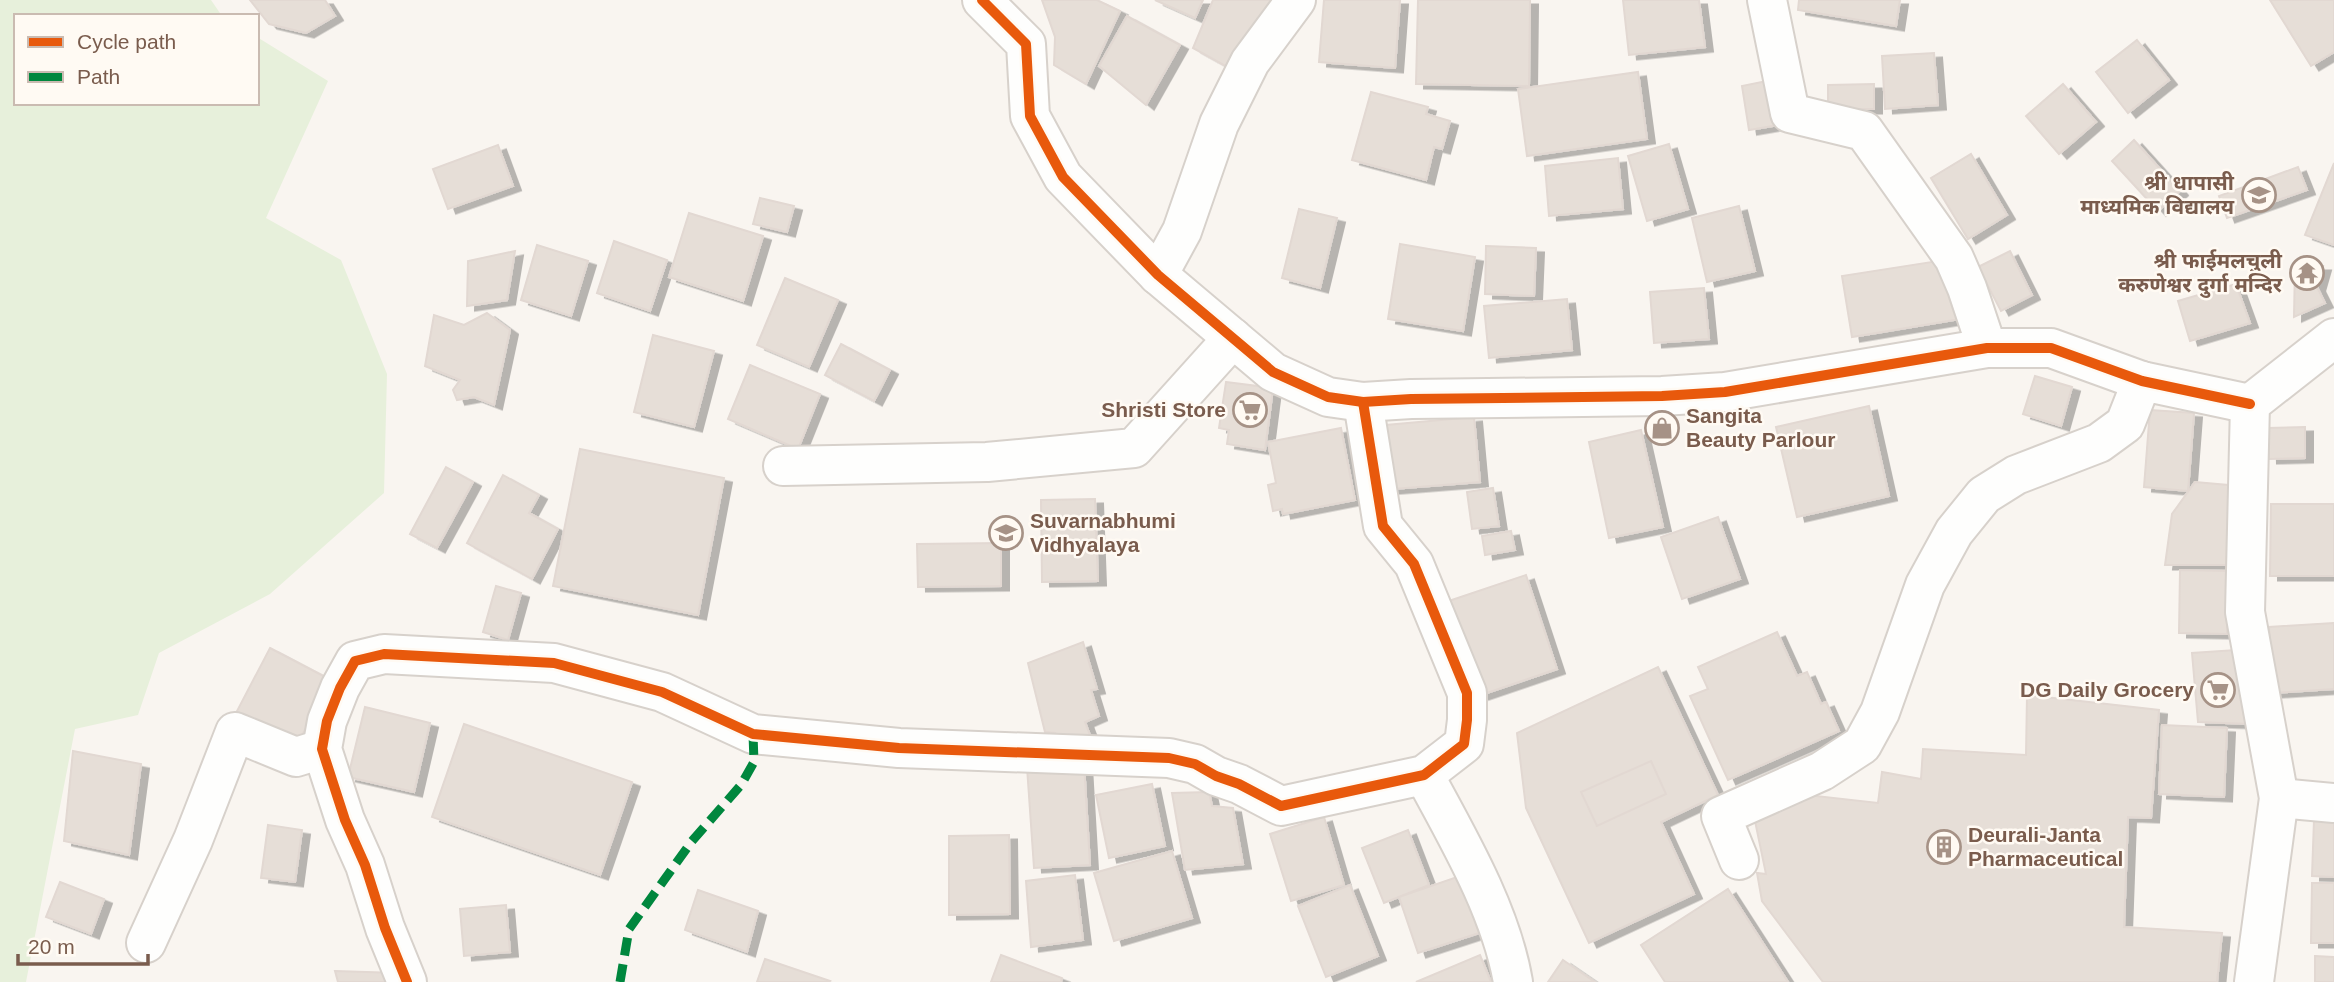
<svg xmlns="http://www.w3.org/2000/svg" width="2334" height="982" viewBox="0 0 2334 982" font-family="Arial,'Noto Sans Devanagari',sans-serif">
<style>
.green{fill:#e7f0db}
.building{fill:#e6ded7;stroke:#e2d8d2;stroke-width:2;filter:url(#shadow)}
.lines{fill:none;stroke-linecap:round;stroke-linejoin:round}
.street-casing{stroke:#d7d1cb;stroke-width:42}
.street{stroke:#fefefd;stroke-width:38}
.quiet{stroke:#00873e;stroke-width:9;stroke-dasharray:18 9;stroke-linecap:butt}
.cycleway-casing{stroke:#fffaf3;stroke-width:15}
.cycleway{stroke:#e8590c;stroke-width:10}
.labels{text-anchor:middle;stroke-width:5;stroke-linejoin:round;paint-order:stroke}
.poi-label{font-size:21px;font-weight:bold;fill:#7a5c4d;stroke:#fffaf3;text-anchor:end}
</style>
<defs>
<filter id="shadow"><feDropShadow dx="8" dy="4.5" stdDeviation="0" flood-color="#0004"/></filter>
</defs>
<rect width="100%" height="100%" fill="#f9f5f0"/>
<path class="green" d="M0,0h211l11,16h-206v87h241v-66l71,44 -62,137 75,42 46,114 -3,119 -114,101 -111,59 -21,62 -63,14 -49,253h-26z"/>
<g class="building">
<path d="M250,0h75l10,16 -29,17 -37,-9z"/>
<path d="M1042,0h55l23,11 -34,73 -32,-19 1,-28z"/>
<path d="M1155,0h48l-8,18z"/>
<path d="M1213,0h60l-33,74 -47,-26z"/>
<path d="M1324,0h76l-5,68 -76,-6z"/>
<path d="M1418,0h112l-1,86 -113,-2z"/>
<path d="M1623,0h76l6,47 -76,8z"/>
<path d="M1799,0h101l-4,26 -98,-16z"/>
<path d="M2270,0h64v52l-23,14z"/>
<path d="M1127,16l53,29 -34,60 -47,-39z"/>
<path d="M2137,40l32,40 -41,33 -32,-41z"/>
<path d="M1934,53l4,52 -53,4 -3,-53z"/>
<path d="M1638,72l9,67 -120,17 -9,-67z"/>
<path d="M1777,79l7,45 -35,6 -7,-44z"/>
<path d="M1874,84v25h-46v-24z"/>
<path d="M2063,84l33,38 -37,32 -33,-38z"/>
<path d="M1371,92l57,15 -2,7 24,7 -8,28 -8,-2 -8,33 -74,-20z"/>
<path d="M2134,140l46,51 -22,20 -46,-50z"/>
<path d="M1669,144l19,65 -41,12 -19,-65z"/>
<path d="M498,145l15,41 -65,23 -15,-40z"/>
<path d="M1971,154l36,61 -39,24 -37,-61z"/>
<path d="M1618,158l5,51 -74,7 -4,-50z"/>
<path d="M2334,163v82l-29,-10z"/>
<path d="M2298,167l9,23 -80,28 -8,-22z"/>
<path d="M760,198l34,8 -7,26 -34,-8z"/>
<path d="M1739,206l16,65 -48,11 -15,-64z"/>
<path d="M1299,209l38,9 -17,70 -38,-10z"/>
<path d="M689,213l74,23 -20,65 -74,-24z"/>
<path d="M614,241l53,19 -17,51 -53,-18z"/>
<path d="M1400,244l75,13 -12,74 -75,-12z"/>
<path d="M537,245l51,16 -17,55 -50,-16z"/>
<path d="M1486,246l50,2 -2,48 -49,-2z"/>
<path d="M515,251l-8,49 -40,6 1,-45z"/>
<path d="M2010,251l22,44 -31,16 -23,-44z"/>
<path d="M1938,261l22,58 -108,18 -10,-61z"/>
<path d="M2295,266h28l-6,21 8,16 -31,14z"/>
<path d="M785,278l53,22 -29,67 -52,-22z"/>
<path d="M2236,284l14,39 -60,18 -12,-40z"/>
<path d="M1704,288l5,51 -55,4 -4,-51z"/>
<path d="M1567,299l5,51 -83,8 -5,-52z"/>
<path d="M487,313l23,17 -16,75 -20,-8 -17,3 -4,-10 7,-10 -35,-14 9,-51 30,10z"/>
<path d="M653,335l61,16 -20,76 -60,-15z"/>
<path d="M841,344l49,26 -16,31 -49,-26z"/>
<path d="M750,365l70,29 -22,55 -70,-30z"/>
<path d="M2035,376l37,11 -11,39 -38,-12z"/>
<path d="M1226,382l47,6 -8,62 -38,-6 2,-14 -10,-2z"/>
<path d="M1869,406l20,90 -92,21 -21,-90z"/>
<path d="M2150,410l44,3 -6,78 -44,-4z"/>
<path d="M1474,417l6,65 -99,8 -6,-64z"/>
<path d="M2305,427v31l-36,1 -1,-31z"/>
<path d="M1341,428l14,72 -72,14 -1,-5 -9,2 -5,-26 8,-2 -8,-41z"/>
<path d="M1641,430l22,97 -54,11 -20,-96z"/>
<path d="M580,449l144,29 -26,137 -145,-29z"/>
<path d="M446,467l27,15 -36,66 -27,-14z"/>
<path d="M503,475l36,20 -10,18 29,16 -26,50 -65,-36z"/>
<path d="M2195,482l33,3v80h-63l7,-51z"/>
<path d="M1493,488l6,38 -27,3 -5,-37z"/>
<path d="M1095,499l3,82 -56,1 -1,-82z"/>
<path d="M2271,504h63v72h-64z"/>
<path d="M1718,517l22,62 -58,20 -21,-62z"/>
<path d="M1511,531l4,19 -30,5 -3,-19z"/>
<path d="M1001,543v43l-83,1 -1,-43z"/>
<path d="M2180,570l48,1 -1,63 -48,-1z"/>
<path d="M1526,575l31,94 -76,26 -32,-94z"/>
<path d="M496,586l25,7 -13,47 -25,-8z"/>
<path d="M2334,623v66l-61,4 -4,-66z"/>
<path d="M1777,632l20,44 10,-4 14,32 5,-2 13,29 -111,49 -38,-84 18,-7 -10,-22z"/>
<path d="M1083,642l14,47 -6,1 8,26 -14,6 8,21 -30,2 -8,-12 -10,-1 -17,-69z"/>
<path d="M270,648l61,32 -34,65 -61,-32z"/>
<path d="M2236,650l14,74 -52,-2 -6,-69z"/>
<path d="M1658,667l60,128 -57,27 33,72 -105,49 -63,-135 -9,-75z"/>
<path d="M2027,695l132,15 -8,108 -23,-1 -4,110 98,6 -5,49h-394l-61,-81 -5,-28 9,1 -11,-53 52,-26 71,8 4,-31 39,7 2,-30 103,6z"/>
<path d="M365,707l65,16 -16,69 -66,-15z"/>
<path d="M464,724l168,58 -32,93 -168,-58z"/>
<path d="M2162,725l65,3 -3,69 -65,-3z"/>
<path d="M73,751l68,13 -12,91 -65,-14z"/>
<path d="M1651,761l15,33 -69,32 -16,-34z"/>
<path d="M1084,763l6,102 -56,3 -7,-101z"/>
<path d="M1152,784l13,62 -56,12 -13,-63z"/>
<path d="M1209,792l3,14 21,2 10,56 -58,6 -13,-77z"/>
<path d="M1324,817l20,68 -53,16 -21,-67z"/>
<path d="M2334,819v58l-22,-1 2,-56z"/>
<path d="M268,825l34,5 -7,52 -34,-4z"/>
<path d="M1408,830l21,55 -45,18 -22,-55z"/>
<path d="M1009,835l1,79 -61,1v-79z"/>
<path d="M1172,851l20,67 -78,23 -20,-68z"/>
<path d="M1075,875l8,65 -52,7 -5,-66z"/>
<path d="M1460,876l19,57 -61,20 -19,-56z"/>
<path d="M60,882l44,17 -13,35 -45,-17z"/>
<path d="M2312,883h22v60h-23z"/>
<path d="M1350,885l28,71 -52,21 -28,-71z"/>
<path d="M1728,889l60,93h-123l-24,-37z"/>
<path d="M698,890l60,21 -11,41 -62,-22z"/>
<path d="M506,905l4,47 -46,4 -4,-47z"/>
<path d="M1001,955l61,23 -1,4h-70z"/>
<path d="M1480,955l11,27h-75z"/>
<path d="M2315,956l19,1v25h-19z"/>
<path d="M765,959l65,22 -1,1h-72z"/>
<path d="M1563,960l32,22h-47z"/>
<path d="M335,971l62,2v9h-59z"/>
</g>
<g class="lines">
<g class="street-casing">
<g id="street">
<path d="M982,0l44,44 4,72 33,61 95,98 115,97 55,25 35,5 48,-3 251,-3 63,-4 262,-44h64l91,33 108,23"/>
<path d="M1767,0l23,113 74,18 90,127 13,30 20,60"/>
<path d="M1158,275l24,-44 37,-107 31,-62 46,-62"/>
<path d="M783,466l204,-4 147,-14 99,-110"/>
<path d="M1424,775c34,63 77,136 89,207"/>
<path d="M2279,798l55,5"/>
<path d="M1739,860l-18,-44 101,-45 40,-26 18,-33 45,-127 29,-53 30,-37 32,-20 83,-32 26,-19 17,-43"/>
<path d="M146,943l47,-103 42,-108 61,25 26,-8"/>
<path d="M407,982l-22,-54 -20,-63 -20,-45 -23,-71 5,-28 13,-33 15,-27 29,-7 170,9 108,29 91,42 146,14 270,10 26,6 21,12 23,8 42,22 143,-31 40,-31 3,-24v-27l-53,-129 -31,-38 -20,-124"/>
<path d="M2254,982l25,-184 -34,-186 5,-208 84,-66"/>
</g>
</g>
<use href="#street" class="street"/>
<path class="quiet" d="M620,982l9,-53 63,-88 49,-56 13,-23 -1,-28"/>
<g class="cycleway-casing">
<g id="cycleway">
<path d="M982,0l44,44 4,72 33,61 95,98 115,97 55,25 35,5 48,-3 251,-3 63,-4 262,-44h64l91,33 108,23"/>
<path d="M407,982l-22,-54 -20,-63 -20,-45 -23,-71 5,-28 13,-33 15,-27 29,-7 170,9 108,29 91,42 146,14 270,10 26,6 21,12 23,8 42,22 143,-31 40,-31 3,-24v-27l-53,-129 -31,-38 -20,-124"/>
</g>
</g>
<use href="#cycleway" class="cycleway"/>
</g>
<defs>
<g id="school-ring" transform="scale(1.75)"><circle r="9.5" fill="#fffaf3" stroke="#a69286" stroke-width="1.5"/><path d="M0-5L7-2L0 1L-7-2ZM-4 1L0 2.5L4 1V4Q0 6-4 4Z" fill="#a69286"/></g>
<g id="temple-ring" transform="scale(1.75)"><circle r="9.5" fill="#fffaf3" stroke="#a69286" stroke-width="1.5"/><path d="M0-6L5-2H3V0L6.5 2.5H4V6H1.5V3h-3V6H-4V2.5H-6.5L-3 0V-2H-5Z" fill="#a69286"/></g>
<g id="supermarket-ring" transform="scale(1.75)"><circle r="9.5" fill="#fffaf3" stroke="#a69286" stroke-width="1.5"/><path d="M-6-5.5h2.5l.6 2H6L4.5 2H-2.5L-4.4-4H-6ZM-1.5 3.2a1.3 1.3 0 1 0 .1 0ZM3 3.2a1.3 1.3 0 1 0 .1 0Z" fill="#a69286"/></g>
<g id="shop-ring" transform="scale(1.75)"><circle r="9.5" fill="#fffaf3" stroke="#a69286" stroke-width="1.5"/><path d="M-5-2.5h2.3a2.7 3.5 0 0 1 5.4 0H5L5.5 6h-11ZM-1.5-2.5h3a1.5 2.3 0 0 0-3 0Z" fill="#a69286"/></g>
<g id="building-ring" transform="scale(1.75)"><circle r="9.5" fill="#fffaf3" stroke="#a69286" stroke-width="1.5"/><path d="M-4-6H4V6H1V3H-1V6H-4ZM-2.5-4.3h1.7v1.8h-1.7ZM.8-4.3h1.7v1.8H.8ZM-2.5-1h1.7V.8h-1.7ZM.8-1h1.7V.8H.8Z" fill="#a69286"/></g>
</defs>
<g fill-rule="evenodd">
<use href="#school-ring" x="2259" y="195"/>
<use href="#temple-ring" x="2307" y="273"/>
<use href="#supermarket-ring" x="1250" y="410"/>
<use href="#shop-ring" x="1662" y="428"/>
<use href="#school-ring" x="1006" y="533"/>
<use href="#supermarket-ring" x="2218" y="690"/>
<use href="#building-ring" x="1944" y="847"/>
</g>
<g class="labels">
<g class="poi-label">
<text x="2234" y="190">श्री धापासी<tspan x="2234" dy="24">माध्यमिक विद्यालय</tspan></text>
<text x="2282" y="268">श्री फाईमलचुली<tspan x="2282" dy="24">करुणेश्वर दुर्गा मन्दिर</tspan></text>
<text x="1226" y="417">Shristi Store</text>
<text x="1686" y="423" text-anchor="start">Sangita<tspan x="1686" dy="24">Beauty Parlour</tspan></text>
<text x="1030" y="528" text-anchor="start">Suvarnabhumi<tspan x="1030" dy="24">Vidhyalaya</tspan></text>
<text x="2194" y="697">DG Daily Grocery</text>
<text x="1968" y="842" text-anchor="start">Deurali-Janta<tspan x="1968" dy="24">Pharmaceutical</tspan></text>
</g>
</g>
<rect x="14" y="14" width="245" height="91" fill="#fffaf3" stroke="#cabbb1" stroke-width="2"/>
<rect x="28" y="37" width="35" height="10" fill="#e8590c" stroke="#cabbb1" stroke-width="2"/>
<text x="77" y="49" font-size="21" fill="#7a5c4d">Cycle path</text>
<rect x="28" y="72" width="35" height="10" fill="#00873e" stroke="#cabbb1" stroke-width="2"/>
<text x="77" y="84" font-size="21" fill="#7a5c4d">Path</text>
<path d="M18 954v10h130v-10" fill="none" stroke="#7a5c4d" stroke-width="3.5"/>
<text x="28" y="954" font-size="21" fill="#7a5c4d" stroke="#fffaf3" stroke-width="5" paint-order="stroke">20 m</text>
</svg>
